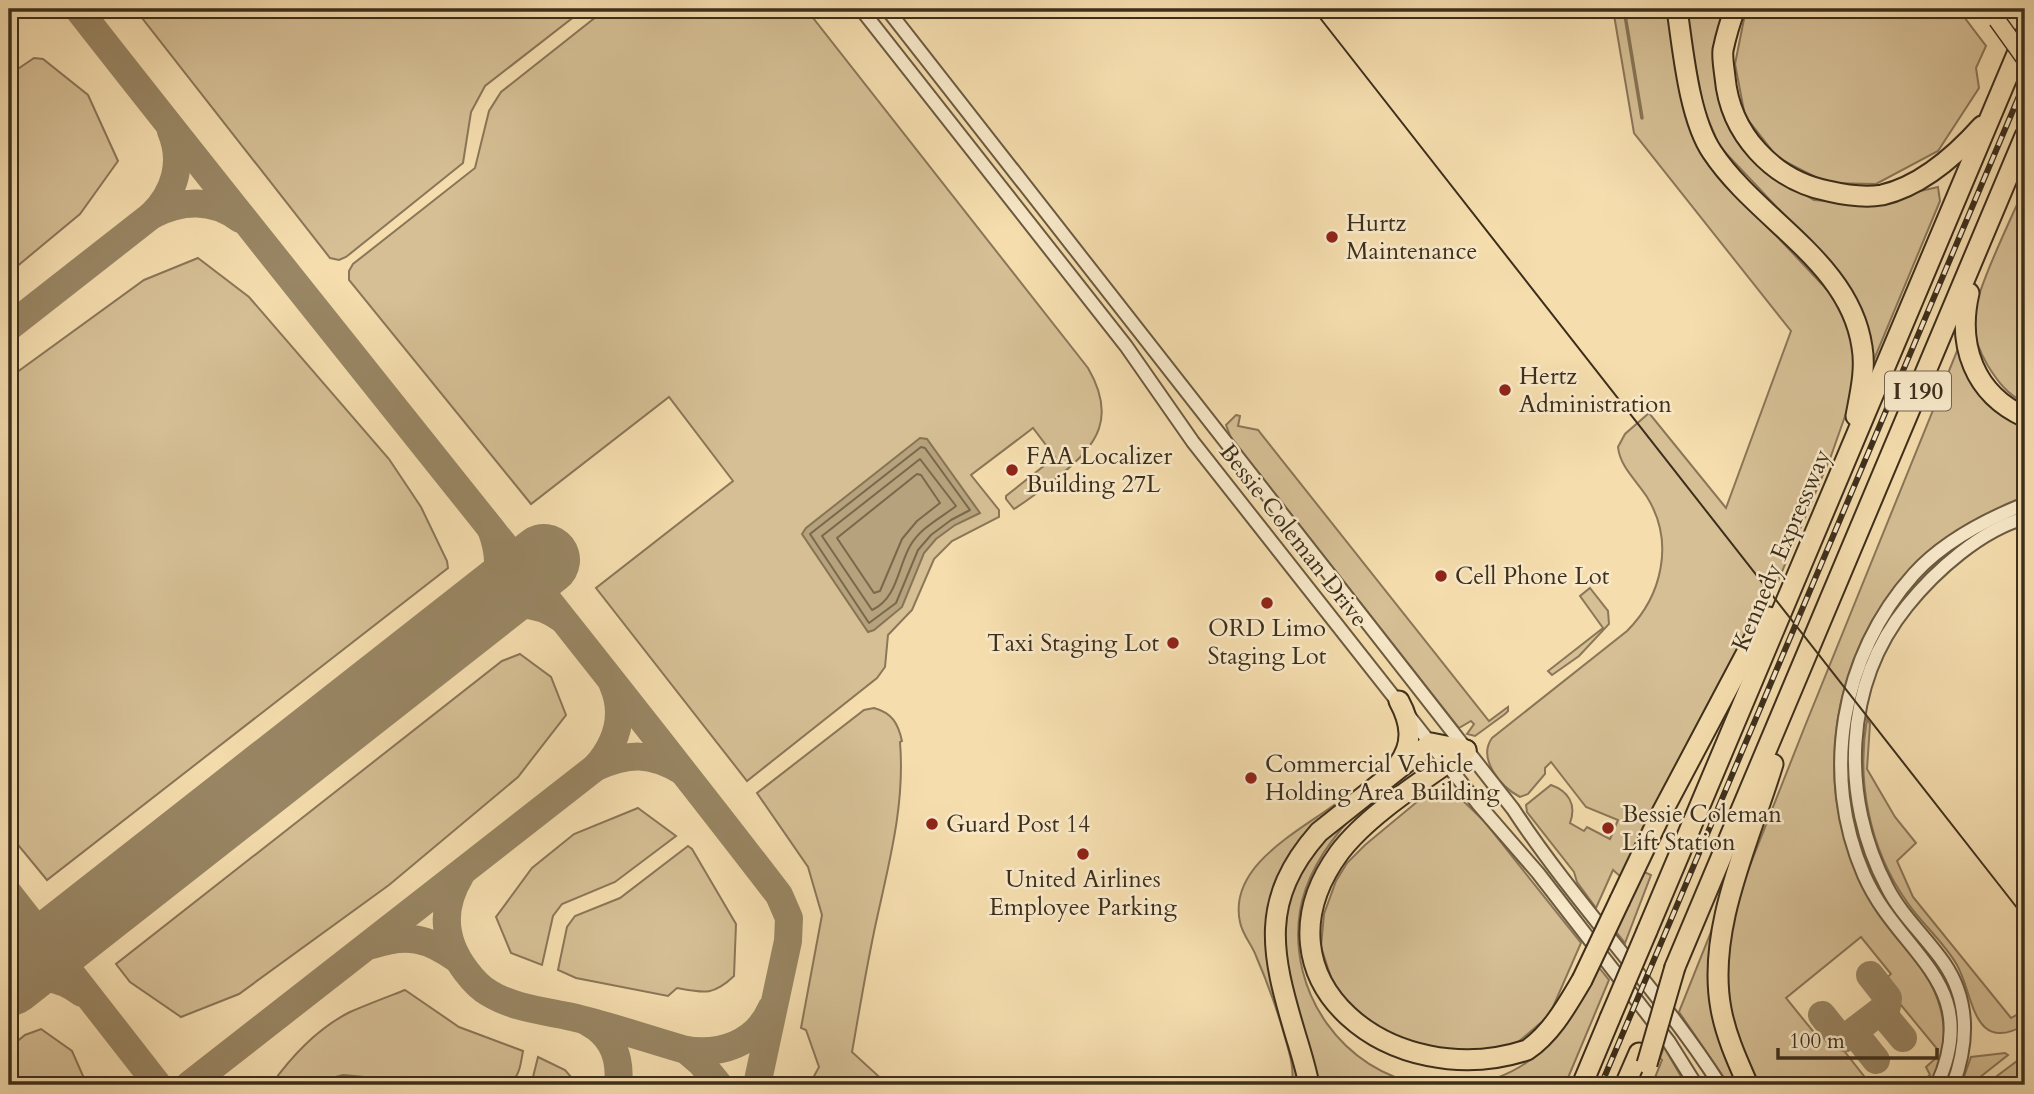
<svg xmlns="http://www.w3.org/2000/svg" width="2034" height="1094" viewBox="0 0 2034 1094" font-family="Cardo,serif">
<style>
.green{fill:#d6bf95;stroke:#8a7658;stroke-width:2}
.water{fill:#b6a27c;stroke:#867455;stroke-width:2}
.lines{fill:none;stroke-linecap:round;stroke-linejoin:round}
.shore{stroke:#7a684c;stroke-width:2}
.stream{stroke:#867455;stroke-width:3.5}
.taxiway{stroke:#998664;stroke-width:28}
.runway{stroke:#998664;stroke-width:72}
.minor-casing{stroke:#6b5a40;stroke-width:16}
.highway-casing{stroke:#3d2e1b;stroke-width:23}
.minor{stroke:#f8e9ca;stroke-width:12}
.highway{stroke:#f5ddae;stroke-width:19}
.tram{stroke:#3d2e1b;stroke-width:2}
.rail-casing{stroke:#3d2e1b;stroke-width:6}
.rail{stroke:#f8e9ca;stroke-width:3.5;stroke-dasharray:10;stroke-linecap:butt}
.major-bridge-casing{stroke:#3d2e1b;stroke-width:19;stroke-linecap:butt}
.highway-bridge-casing{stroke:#3d2e1b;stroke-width:23;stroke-linecap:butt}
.major-bridge{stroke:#f5ddae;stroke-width:16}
.highway-bridge{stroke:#f5ddae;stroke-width:19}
.poi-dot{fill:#8f2418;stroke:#f8e9ca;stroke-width:2.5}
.labels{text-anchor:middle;stroke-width:5;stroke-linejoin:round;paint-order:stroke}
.shield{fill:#f8e9ca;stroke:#756650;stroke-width:2}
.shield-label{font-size:23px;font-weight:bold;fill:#3d2e1b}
.poi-label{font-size:24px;fill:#3d2e1b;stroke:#f8e9ca;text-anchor:start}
.street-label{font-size:24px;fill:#3d2e1b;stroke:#f8e9ca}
</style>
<rect width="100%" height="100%" fill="#f5ddae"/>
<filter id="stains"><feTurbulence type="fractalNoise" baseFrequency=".00286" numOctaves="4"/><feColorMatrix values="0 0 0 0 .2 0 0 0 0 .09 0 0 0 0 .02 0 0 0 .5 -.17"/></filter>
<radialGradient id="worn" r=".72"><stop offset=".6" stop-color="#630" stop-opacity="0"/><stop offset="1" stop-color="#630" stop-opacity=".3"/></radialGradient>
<g class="green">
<path d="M135,9h449l-99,77 -14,26 -8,51 -117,94 -7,3 -9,-2z"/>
<path d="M606,9h200l282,359c28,48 11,77 -29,108 -15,12 -29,23 -45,33l-8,-10v-3l49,-39 -22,-29 -62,47 28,35v7l-47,24 -18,18 -22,51 -24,25 -3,32 -8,11 -130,103 -151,-193 137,-107 -64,-84 -138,107 -182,-224v-9l4,-7 122,-96 14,-57 12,-19z"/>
<path d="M1613,9h55l57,172 107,114 16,30 7,35 -5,42 -19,54 -53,125 -10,13 -147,283 -8,-7 -17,38 -19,-26 -3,-10 -47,-60 -1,-7 25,-20c17,6 26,19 19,38l14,8 3,-4 23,12 8,-19 -32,-13 -35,-45 -6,6v6l-17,20 -8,3c-19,-10 -43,-38 -28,-59l135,-107c35,-35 48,-89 20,-134 -10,-16 -27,-30 -29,-50l7,-13 24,-21 77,95 65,-177 -157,-198z"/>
<path d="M1684,9h42l-9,26v58l20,47 34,35 43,25 50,4 74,-17 2,14 -67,161 -7,-37 -14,-33 -26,-33 -106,-112 -16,-37z"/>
<path d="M1746,9h212l28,37 -10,22 3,20 -41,63 -62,33 -49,-1 -49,-25 -33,-42 -10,-52z"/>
<path d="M34,58l9,1 45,36 30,66 -38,53 -71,59v-198z"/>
<path d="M2025,186v217c-17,-8 -27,-21 -37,-37 -7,-12 -13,-25 -15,-40 -2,-28 40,-110 52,-140z"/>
<path d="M198,258l51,39 140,162 32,48 26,54 1,7 -401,312 -38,-46v-456l135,-98z"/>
<path d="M1959,346c18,33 29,67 66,81v73c-29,12 -59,24 -85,43 -90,66 -129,200 -92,306 28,78 134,145 82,236h-13l13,-10 -4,-8 10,-9 2,-8 -56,-68 9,-8 -30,-37 -75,61 30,37 10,-7 45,57h-116l-22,-61 -6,-36 -2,-27 10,-47 10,-36 60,-152z"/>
<path d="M1236,415l4,1 -2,10 20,4 231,291 19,-14v4l-3,3 -30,22 -8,-2 7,-10 -3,-3 -12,7 -228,-290 -5,-13z"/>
<path d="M1590,588l18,23 1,13 -30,32 -27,19 -4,-4 55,-43 -23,-32z"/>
<path d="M520,654l31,23 15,38 -48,62 -129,108 -150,109 -58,23 -51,-35 -14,-18 386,-303z"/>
<path d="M874,708c18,5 24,15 28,33l-2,1c5,61 -10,117 -23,176 -10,45 -17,89 -25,134l36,33h-67l-8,-7 6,-11 -13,-37 -5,-2 21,-113 -14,-48 -51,-74 107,-83z"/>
<path d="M1867,719l3,5 -3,45 28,48 21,26 -19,18 16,36 98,121 14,-8v15c-53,30 -51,-30 -68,-60 -13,-23 -35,-41 -50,-63 -37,-52 -51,-120 -40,-183z"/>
<path d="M1444,794l14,2 26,25 97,122 -28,64 -9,13 -33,28 -89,15 -29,-10 -53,-48 -19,-58 3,-33 12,-33 11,-18 18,-18 53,-44 12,-6z"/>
<path d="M1334,805l2,3 -61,80 27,197h-10c3,-20 -5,-39 -10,-58 -7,-23 -16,-48 -26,-71 -4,-11 -14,-22 -16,-34 -12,-55 56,-89 94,-117z"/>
<path d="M638,808l38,28 -61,46 -53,22 -9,12 -11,49 -31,-12 -15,-36 36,-49 42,-34z"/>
<path d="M1351,818c-24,26 -45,57 -51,93 -13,82 44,161 124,174h-108l-35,-146 8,-48 31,-51z"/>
<path d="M688,846l4,3 44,75 -2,52c-21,20 -30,17 -57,12l-9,8 -92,-18 -18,-8 9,-43 8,-11 45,-18z"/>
<path d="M1642,871l9,4 -26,68 -11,-14z"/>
<path d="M1717,917l23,168h-11l-50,-73z"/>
<path d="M1597,965l12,15 -44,105h-103c73,-6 107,-59 135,-120z"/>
<path d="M405,990l54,37 64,24c-2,10 -3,24 -11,30 -13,11 -145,-4 -169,-6l-11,3 -11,7h-50c20,-28 47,-57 79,-73 18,-8 37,-15 55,-22z"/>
<path d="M41,1029l31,22 15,34h-78v-37l16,-13z"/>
<path d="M1664,1047l22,38h-34l10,-25 -2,-2z"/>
<path d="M2005,1053l3,2 -38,30h-9l10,-28z"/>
<path d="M2025,1055v17l-16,13h-24z"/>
<path d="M538,1057l27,13 13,15h-47z"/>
</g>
<path class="water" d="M920,438l7,1 53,74 -25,12 -19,14 -12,14 -22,54 -28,23 -6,2 -66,-98 4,-6z"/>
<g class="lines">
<g class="shore">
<path d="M921,447l4,1 45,62 -19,10 -20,15 -13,15 -22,53 -27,20 -59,-89z"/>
<path d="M920,459l36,47c-15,12 -35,21 -46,40 -12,21 -13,53 -38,64l-50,-74z"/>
<path d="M917,474l4,1 19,28 -23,18 -15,18 -22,52 -6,2 -37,-55z"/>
</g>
<path class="stream" d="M1624,9l18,109"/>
<g class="taxiway">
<path d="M78,9c232,297 471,587 701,886l10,23 -1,23 -31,144"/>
<path d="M171,131c13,31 4,61 -19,84 29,-15 61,-17 88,4"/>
<path d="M9,327l143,-112"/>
<path d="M478,611c29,-8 58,-12 84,8"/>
<path d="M478,611c21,-29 26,-47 13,-82"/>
<path d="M596,767c33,-14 54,-15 86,4"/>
<path d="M460,876c-20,33 -17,65 6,95 6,8 14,17 23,22 24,15 56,18 83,24 38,9 76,22 114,33 34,5 70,-6 85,-41"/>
<path d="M9,894l149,191"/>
<path d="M372,945c35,-12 56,-7 85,14"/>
<path d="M9,971c12,-21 13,-45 4,-68"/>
<path d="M9,984c24,-13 52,-7 73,9"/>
<path d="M1883,1014l20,24"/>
<path d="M1822,1015l16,20 7,3 42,-32 1,-8 -18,-23"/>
<path d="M589,1023c24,13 32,36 29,62"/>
<path d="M1856,1035l20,25"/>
<path d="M686,1050l15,13 18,22"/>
<path d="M189,1085l407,-318c20,-23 30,-52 17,-82"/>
</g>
<path class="runway" d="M9,980l535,-420"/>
<g class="minor-casing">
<g id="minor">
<path d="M861,9l265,337 67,96 286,363 59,68 131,169 27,43"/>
<path d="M887,9l626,800c63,96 145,179 207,276"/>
<path d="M1937,1085c47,-103 -38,-130 -73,-210 -44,-100 -23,-220 50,-301 29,-32 71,-54 111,-70"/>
<path d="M1953,1085c15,-41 17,-84 -9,-122 -18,-26 -43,-48 -57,-76 -47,-89 -44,-202 20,-281 28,-35 74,-76 118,-88"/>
</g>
</g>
<g class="highway-casing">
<g id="highway">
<path d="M1677,9c6,41 12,109 35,143 45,68 138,110 150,195 4,23 -2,47 -6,69"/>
<path d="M1735,9c-5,13 -9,27 -12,41 -1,8 1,18 2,27 5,57 48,103 103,114 17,4 36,7 54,4 39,-9 74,-40 100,-69"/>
<path d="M1969,293c-12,52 5,101 56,124"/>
<path d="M1466,750c-39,28 -98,64 -127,103 -93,128 55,241 188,197 25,-17 40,-45 55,-70"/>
<path d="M1398,765c16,-21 13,-42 1,-64"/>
<path d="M1620,900l39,-82 96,-181 14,-20"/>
<path d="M1647,931l378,-896"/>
<path d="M1675,967l350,-831"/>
<path d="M1309,1085c-3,-17 -9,-35 -14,-52 -24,-80 -36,-133 24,-201l112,-89 35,7"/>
<path d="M1582,1085l28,-67"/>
<path d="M1625,1085l14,-32"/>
<path d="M1748,1085c-11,-25 -22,-49 -27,-76 -15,-80 29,-169 52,-245"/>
</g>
</g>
<use href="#minor" class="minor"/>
<use href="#highway" class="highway"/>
<path class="tram" d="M1313,9l712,909"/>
<g class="rail-casing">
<path id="rail" d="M1601,1085l424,-1003"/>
</g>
<use href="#rail" class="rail"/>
<g class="major-bridge-casing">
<path id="major-bridge" d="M1997,20l28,39"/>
</g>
<g class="highway-bridge-casing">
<g id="highway-bridge">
<path d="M1582,980l38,-80"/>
<path d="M1610,1018l37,-87"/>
<path d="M1647,1064l28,-97"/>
</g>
</g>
<use href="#major-bridge" class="major-bridge"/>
<use href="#highway-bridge" class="highway-bridge"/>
</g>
<g class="poi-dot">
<circle cx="1332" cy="237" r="7"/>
<circle cx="1505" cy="390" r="7"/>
<circle cx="1012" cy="470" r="7"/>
<circle cx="1441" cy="576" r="7"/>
<circle cx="1267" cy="603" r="7"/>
<circle cx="1173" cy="643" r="7"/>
<circle cx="1251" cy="778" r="7"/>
<circle cx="932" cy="824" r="7"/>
<circle cx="1608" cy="828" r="7"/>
<circle cx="1083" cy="854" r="7"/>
</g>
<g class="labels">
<rect class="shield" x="1885" y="371.5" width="66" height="39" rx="5"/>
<g class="shield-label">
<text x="1918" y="399">I 190</text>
</g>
<g class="poi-label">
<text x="1346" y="231">Hurtz<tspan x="1346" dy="28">Maintenance</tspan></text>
<text x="1519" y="384">Hertz<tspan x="1519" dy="28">Administration</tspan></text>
<text x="1026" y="464">FAA Localizer<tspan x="1026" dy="28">Building 27L</tspan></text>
<text x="1455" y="584">Cell Phone Lot</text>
<text x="1267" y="636" text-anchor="middle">ORD Limo<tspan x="1267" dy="28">Staging Lot</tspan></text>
<text x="1159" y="651" text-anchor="end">Taxi Staging Lot</text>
<text x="1265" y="772">Commercial Vehicle<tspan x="1265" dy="28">Holding Area Building</tspan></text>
<text x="1622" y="822">Bessie Coleman<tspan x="1622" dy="28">Lift Station</tspan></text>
<text x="946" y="832">Guard Post 14</text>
<text x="1083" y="887" text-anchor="middle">United Airlines<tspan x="1083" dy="28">Employee Parking</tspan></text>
</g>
<g class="street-label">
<text transform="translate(1294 535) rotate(52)" y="8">Bessie Coleman Drive</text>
<text transform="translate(1781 550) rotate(-67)" y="8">Kennedy Expressway</text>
</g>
</g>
<rect width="2034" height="1094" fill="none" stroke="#f5ddae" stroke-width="35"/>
<rect x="10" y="10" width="2013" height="1073" fill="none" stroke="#3d2e1b" stroke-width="3.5"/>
<rect x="18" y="18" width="1999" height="1059" fill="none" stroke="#3d2e1b" stroke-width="2"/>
<path d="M1778 1048v10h159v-10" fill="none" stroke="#3d2e1b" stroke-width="3.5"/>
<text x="1789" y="1048" font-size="21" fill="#3d2e1b" stroke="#f8e9ca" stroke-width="5" paint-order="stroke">100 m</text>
<rect width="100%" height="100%" filter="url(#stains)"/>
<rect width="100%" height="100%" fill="url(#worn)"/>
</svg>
